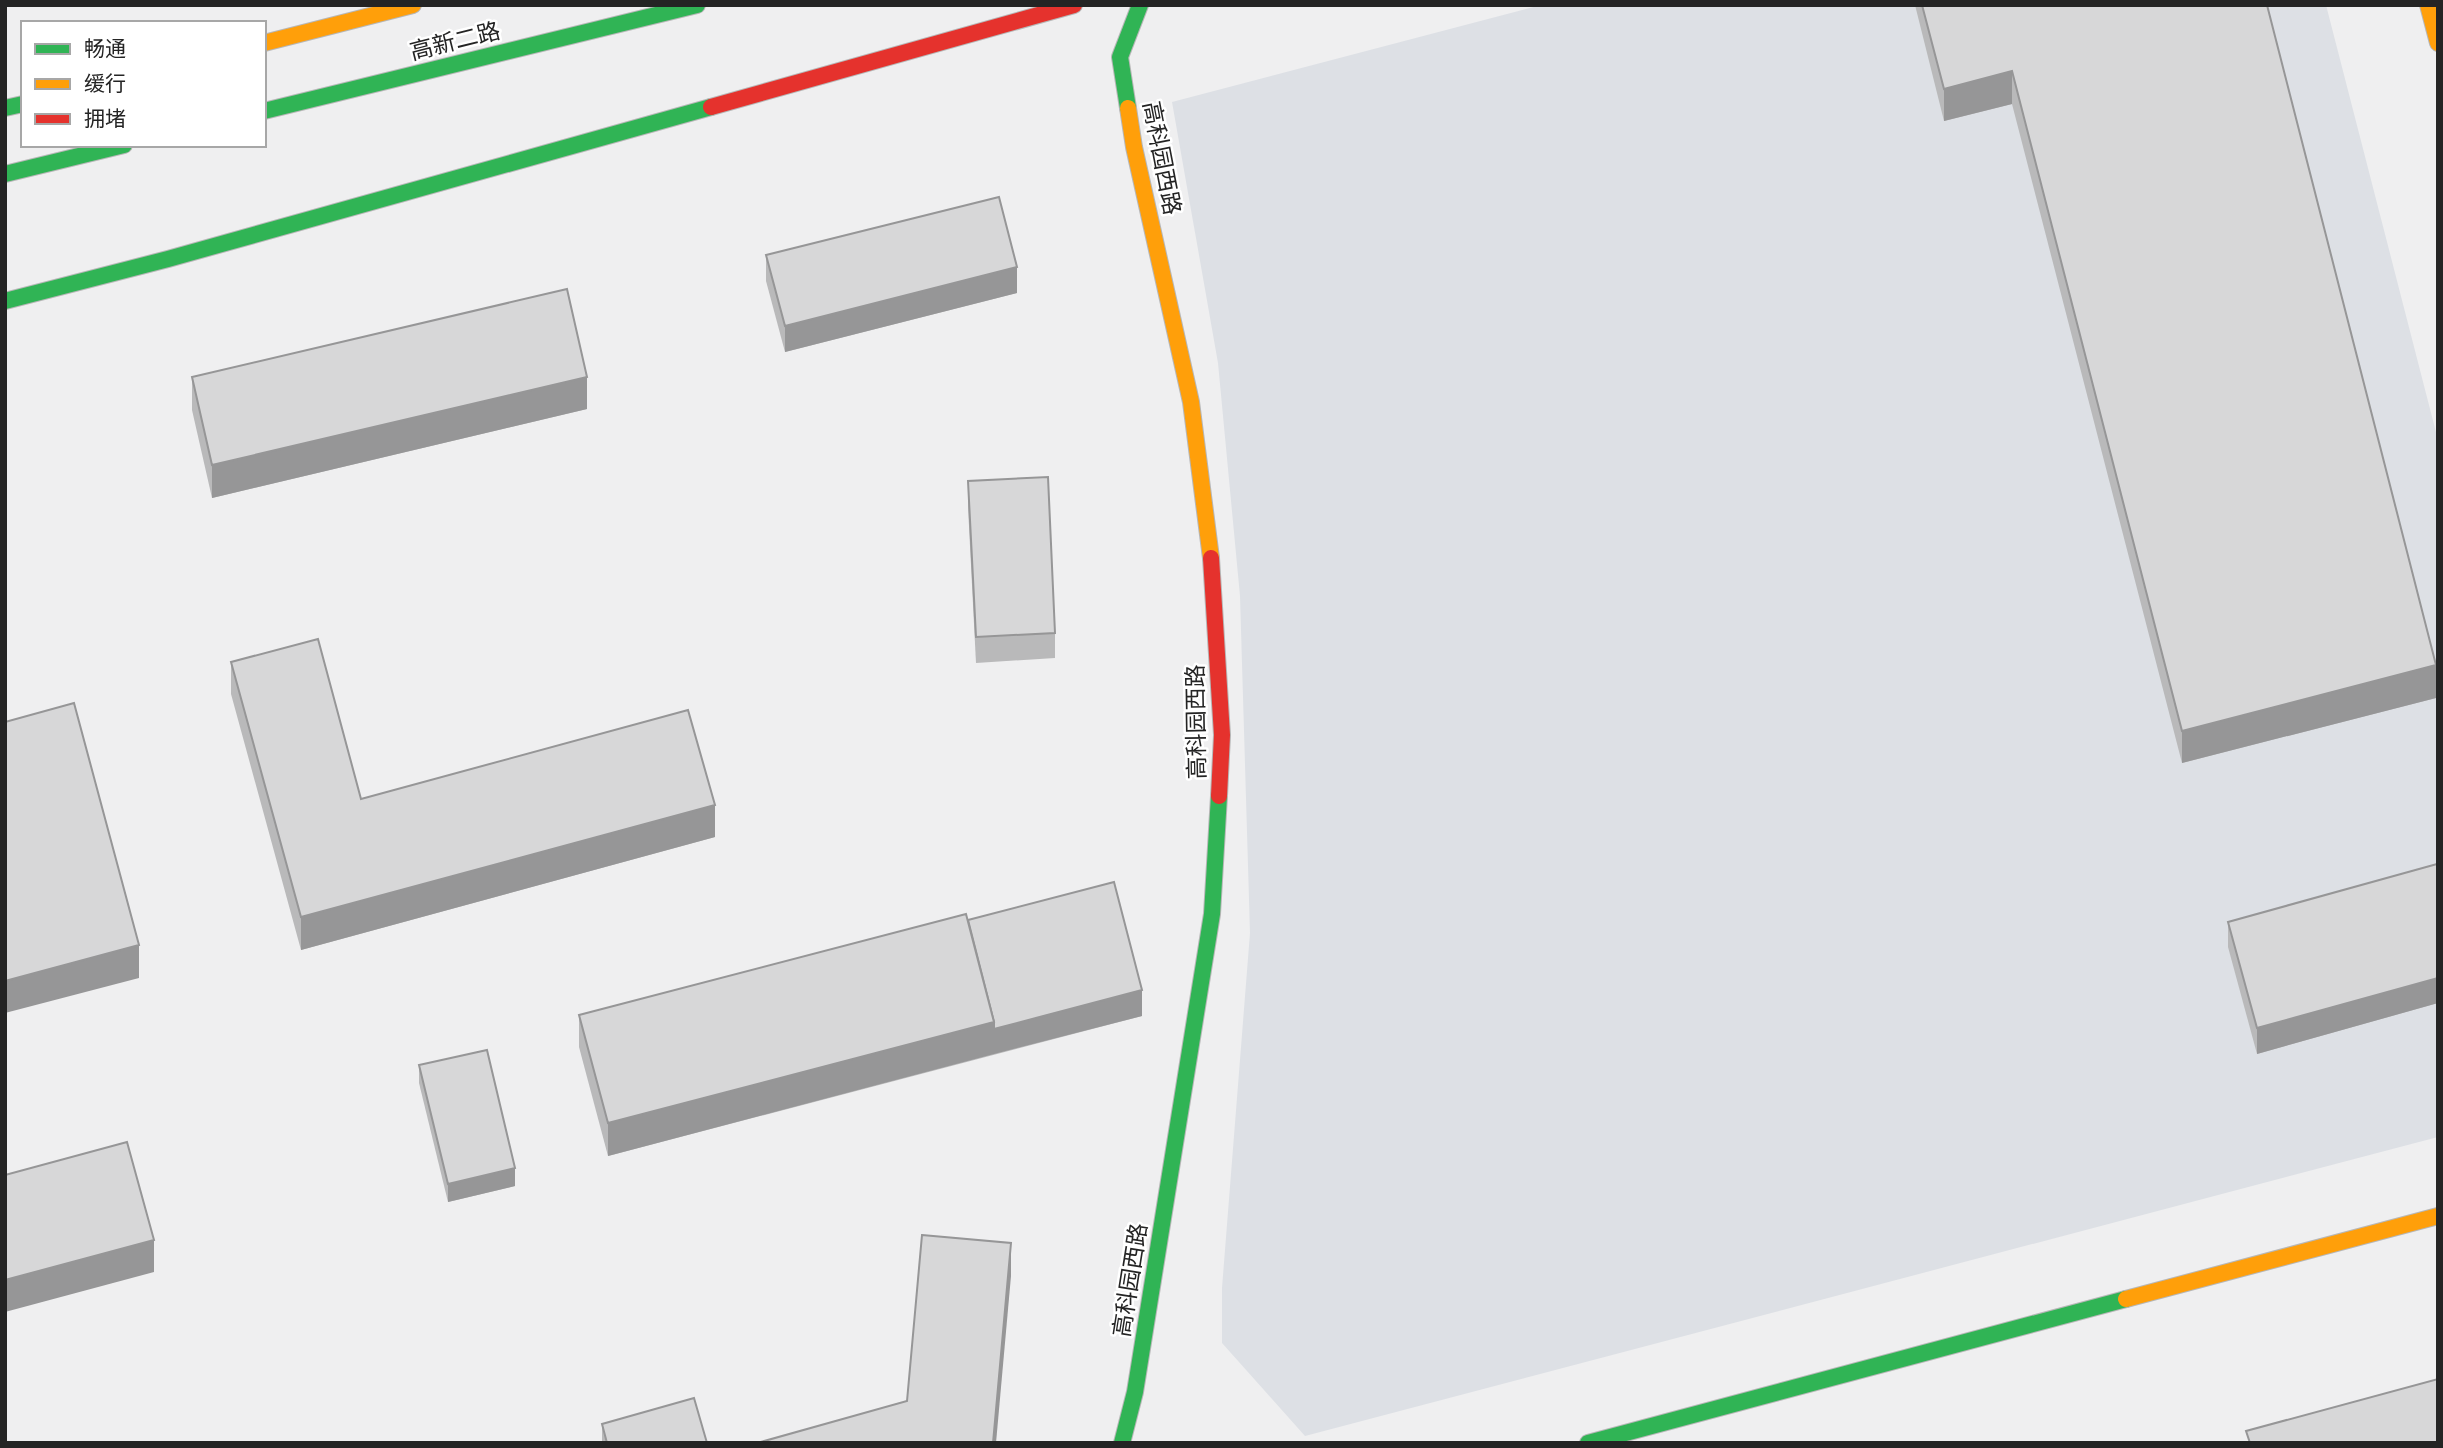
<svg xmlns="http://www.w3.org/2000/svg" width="2443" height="1448" viewBox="0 0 2443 1448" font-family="'DM Sans','Noto Sans SC',sans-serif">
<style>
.built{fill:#dde0e5}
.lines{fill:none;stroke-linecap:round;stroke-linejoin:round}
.fast-casing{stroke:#b7b7b7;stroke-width:18}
.slow-casing{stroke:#b7b7b7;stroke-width:18}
.jam-casing{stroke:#b7b7b7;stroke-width:18}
.fast{stroke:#30b455;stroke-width:16}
.slow{stroke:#ff9f0a;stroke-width:16}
.jam{stroke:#e5322d;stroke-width:16}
.wall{fill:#b9b9ba}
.shaded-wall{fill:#969697}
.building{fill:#d7d7d8;stroke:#969697;stroke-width:2}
.labels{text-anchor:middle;stroke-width:5;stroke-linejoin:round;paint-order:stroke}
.street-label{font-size:23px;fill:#242424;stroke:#fff}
</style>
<rect width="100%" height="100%" fill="#efeff0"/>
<path class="built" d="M1541,5h785l112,435v697l-1133,299 -83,-93v-55l28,-355 -10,-337 -22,-233 -46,-261z"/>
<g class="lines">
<g class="fast-casing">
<g id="fast">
<path d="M5,108l18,-4"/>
<path d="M1128,108l-8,-51 20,-52"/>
<path d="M264,111l433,-106"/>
<path d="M5,174l119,-29"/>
<path d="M5,301l163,-42 543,-152"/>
<path d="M1122,1443l13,-51 77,-478 7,-118"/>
<path d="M1588,1443l538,-144"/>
</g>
</g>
<g class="slow-casing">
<g id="slow">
<path d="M2428,5l10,38"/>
<path d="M264,43l149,-38"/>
<path d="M1128,108l6,39 57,255 20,156"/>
<path d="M2126,1299l312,-83"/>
</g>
</g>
<g class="jam-casing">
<g id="jam">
<path d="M711,107l363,-102"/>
<path d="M1211,558l11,177 -3,61"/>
</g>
</g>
<use href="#fast" class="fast"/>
<use href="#slow" class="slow"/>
<use href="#jam" class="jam"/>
</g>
<g class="wall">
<path d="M1915,5h352l169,693 -254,65 -170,-659 -68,17z"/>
<path d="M766,255l251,38 -232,59 -19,-71z"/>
<path d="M192,377l395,32 -375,89 -20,-88z"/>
<path d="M968,481l87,152v25l-79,5 -8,-156z"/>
<path d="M231,662l130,137 354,38 -414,113 -70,-256z"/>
<path d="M2438,868v135l-181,51 -29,-107v-25z"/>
<path d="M968,920l174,96 -534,140 -29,-109v-32z"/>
<path d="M419,1065l96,121 -67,16 -29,-119z"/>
<path d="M602,1424l105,19h-105z"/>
</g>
<g class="shaded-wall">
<path d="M2012,71v33l-68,17v-32z"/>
<path d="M1017,267v26l-232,59v-26z"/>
<path d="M587,377v32l-375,89v-33z"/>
<path d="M2436,665v33l-254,65v-32z"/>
<path d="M715,805v32l-414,113v-33z"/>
<path d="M139,945v33l-134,35v-32z"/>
<path d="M2438,978v25l-181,51v-26z"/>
<path d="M1142,990v26l-148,38v-25z"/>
<path d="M994,1022v32l-386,102v-33z"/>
<path d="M515,1168v18l-67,16v-18z"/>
<path d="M154,1240v32l-149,40v-32z"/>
<path d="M1011,1243v33l-15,167h-3z"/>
</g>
<g class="building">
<path d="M1922,5h345l169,660 -254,66 -170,-660 -68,18z"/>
<path d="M999,197l18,70 -232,59 -19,-71z"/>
<path d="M567,289l20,88 -375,88 -20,-88z"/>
<path d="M1048,477l7,156 -79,4 -8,-156z"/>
<path d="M318,639l43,160 327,-89 27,95 -414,112 -70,-255z"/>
<path d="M74,703l65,242 -134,36v-259z"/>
<path d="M2437,864l1,4v110l-181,50 -29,-106z"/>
<path d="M1114,882l28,108 -148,39v-7l-26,-102z"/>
<path d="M966,914l28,108 -386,101 -29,-108z"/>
<path d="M487,1050l28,118 -67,16 -29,-119z"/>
<path d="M127,1142l27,98 -149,40v-105z"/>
<path d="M922,1235l89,8 -18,200h-236l150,-42z"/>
<path d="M2438,1379v64h-188l-4,-12z"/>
<path d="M694,1398l13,45h-100l-5,-19z"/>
</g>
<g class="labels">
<g class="street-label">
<text transform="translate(455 41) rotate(-14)" y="8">高新二路</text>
<text transform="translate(1162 158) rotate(79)" y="8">高科园西路</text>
<text transform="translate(1196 722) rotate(-91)" y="8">高科园西路</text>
<text transform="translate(1130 1280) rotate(-81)" y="8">高科园西路</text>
</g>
</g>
<rect width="2443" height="1448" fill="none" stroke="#242424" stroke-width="14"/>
<rect x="21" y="21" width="245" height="126" fill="#ffffff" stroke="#a7a7a7" stroke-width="2"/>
<rect x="35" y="44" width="35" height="10" fill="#30b455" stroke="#a7a7a7" stroke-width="2"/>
<text x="84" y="56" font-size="21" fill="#242424">畅通</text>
<rect x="35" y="79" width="35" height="10" fill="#ff9f0a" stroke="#a7a7a7" stroke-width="2"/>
<text x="84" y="91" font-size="21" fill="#242424">缓行</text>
<rect x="35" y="114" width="35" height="10" fill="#e5322d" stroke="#a7a7a7" stroke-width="2"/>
<text x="84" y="126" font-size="21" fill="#242424">拥堵</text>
</svg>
